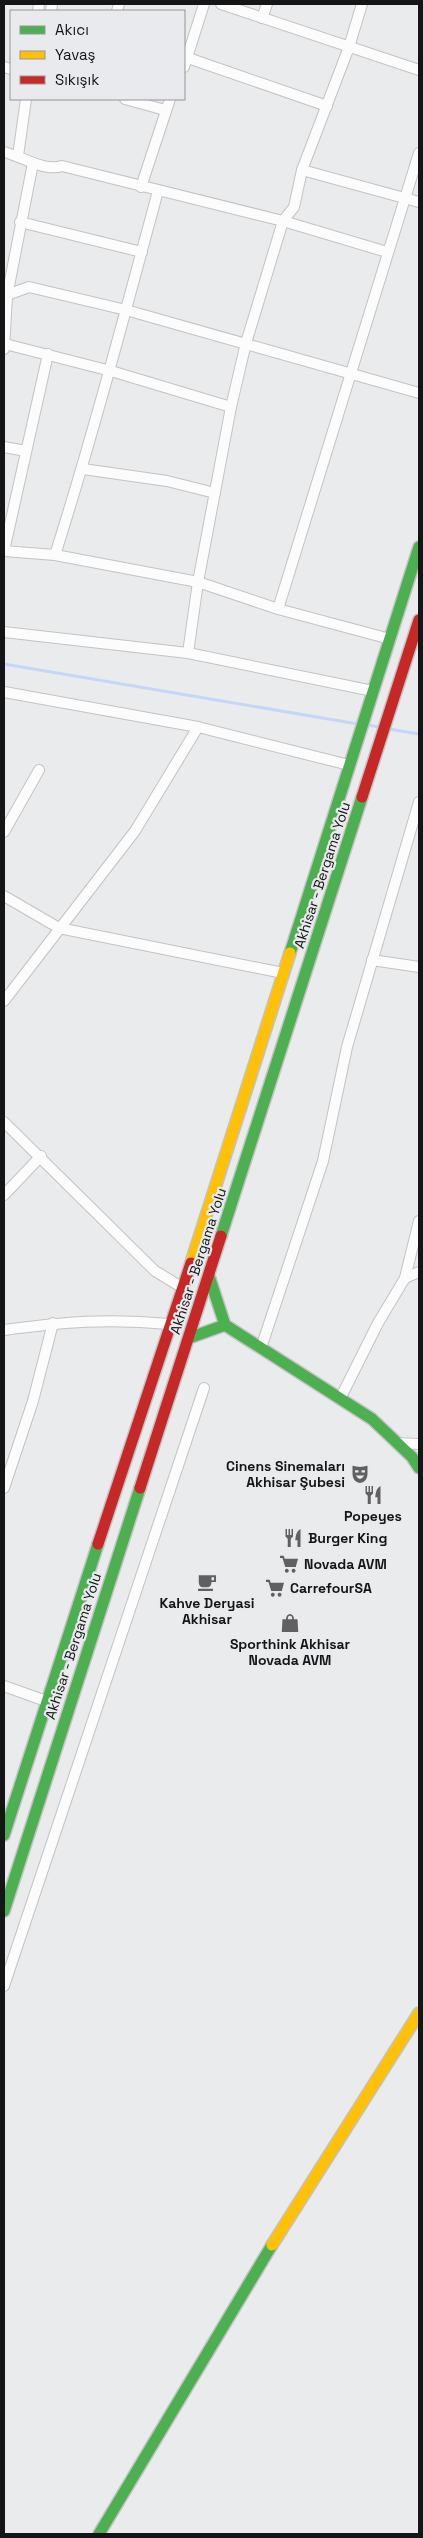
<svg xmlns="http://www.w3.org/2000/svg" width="423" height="2538" viewBox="0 0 423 2538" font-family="'Space Grotesk',sans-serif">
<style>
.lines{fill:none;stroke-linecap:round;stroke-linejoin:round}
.stream{stroke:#c4d7f8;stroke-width:3}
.street-casing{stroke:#c3c3c4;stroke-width:12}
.fast-casing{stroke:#c3c3c4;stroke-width:14}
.slow-casing{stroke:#c3c3c4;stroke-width:14}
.jam-casing{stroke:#c3c3c4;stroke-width:14}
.street{stroke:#fcfcfc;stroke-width:10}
.fast{stroke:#4caf50;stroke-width:11}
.slow{stroke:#ffc107;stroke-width:11}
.jam{stroke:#c62828;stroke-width:11}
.labels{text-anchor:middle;stroke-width:4.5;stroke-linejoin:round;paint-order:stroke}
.street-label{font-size:14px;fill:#151517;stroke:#e9eaed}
.poi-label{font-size:14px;font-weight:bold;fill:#151517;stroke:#e9eaed}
</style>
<rect width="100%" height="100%" fill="#eaebec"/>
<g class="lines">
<g class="stream">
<path d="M4,664l354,60"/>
<path d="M367,725l13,2"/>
<path d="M389,729l30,5"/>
</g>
<g class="street-casing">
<g id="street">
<path d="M221,4l198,66"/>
<path d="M38,11l1,-7"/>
<path d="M51,11l1,-7"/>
<path d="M117,11l2,-7"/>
<path d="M262,18l5,-14"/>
<path d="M188,58l139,48"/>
<path d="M4,67l7,2"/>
<path d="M184,67l20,-63"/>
<path d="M125,99l40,11"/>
<path d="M4,152c17,4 40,20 58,14l221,55 104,31"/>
<path d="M18,156l8,-57"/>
<path d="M302,170l117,32"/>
<path d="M141,187l29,-88"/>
<path d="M20,222l122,30"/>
<path d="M4,296l25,-9 97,23 293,83"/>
<path d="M5,344l106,27 120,36"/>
<path d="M4,349l3,-53 26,-133"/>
<path d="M4,447l22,4"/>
<path d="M83,469l84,12 48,12"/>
<path d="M4,551l51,4 143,27 80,27 112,30"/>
<path d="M4,551l44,-197"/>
<path d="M55,555c38,-120 70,-242 103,-364"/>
<path d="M278,609l141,-456"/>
<path d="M4,632l184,21 185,38"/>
<path d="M188,653l10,-71 33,-175 15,-64 37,-122 11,-14 8,-37 47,-123 13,-43"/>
<path d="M4,692l194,35 151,38"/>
<path d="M4,832l35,-62"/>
<path d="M4,896l55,32 224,45"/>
<path d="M372,960l47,7"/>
<path d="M4,1001l131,-170 63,-104"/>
<path d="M4,1122l151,149 28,17"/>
<path d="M4,1195l37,-39"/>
<path d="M405,1278l14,-57"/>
<path d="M4,1330c60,-8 104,-12 165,-6"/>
<path d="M261,1348l62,-187 24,-114 72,-245"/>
<path d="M340,1399l38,-76 27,-45 14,-6"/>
<path d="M397,1443l22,1"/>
<path d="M4,1488l29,-87 20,-78"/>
<path d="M4,1686l42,15"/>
<path d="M4,1986l200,-598"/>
</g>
</g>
<g class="fast-casing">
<g id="fast">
<path d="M290,953l129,-406"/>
<path d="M221,1236l141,-439"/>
<path d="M209,1276l16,49 147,94 40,38 7,11"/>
<path d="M189,1338l36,-13"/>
<path d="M4,1835l94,-291"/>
<path d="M4,1911l136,-423"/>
<path d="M99,2534l173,-289"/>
</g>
</g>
<g class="slow-casing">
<g id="slow">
<path d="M191,1263l99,-310"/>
<path d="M272,2245l147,-232"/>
</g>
</g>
<g class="jam-casing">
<g id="jam">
<path d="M362,797l57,-177"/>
<path d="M140,1488l81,-252"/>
<path d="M98,1544l93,-281"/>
</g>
</g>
<use href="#street" class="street"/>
<use href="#fast" class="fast"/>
<use href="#slow" class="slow"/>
<use href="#jam" class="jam"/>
</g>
<defs>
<g id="theatre-bare" transform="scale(1.5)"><path d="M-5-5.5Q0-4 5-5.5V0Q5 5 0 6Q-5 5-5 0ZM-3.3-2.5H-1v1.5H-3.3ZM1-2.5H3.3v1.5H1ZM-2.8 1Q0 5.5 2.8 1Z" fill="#606062" stroke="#e9eaed" stroke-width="2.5" paint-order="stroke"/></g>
<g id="restaurant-bare" transform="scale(1.5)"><path d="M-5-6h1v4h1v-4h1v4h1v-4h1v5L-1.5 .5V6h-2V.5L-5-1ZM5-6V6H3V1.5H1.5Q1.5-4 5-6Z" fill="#606062" stroke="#e9eaed" stroke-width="2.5" paint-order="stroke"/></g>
<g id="supermarket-bare" transform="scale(1.5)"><path d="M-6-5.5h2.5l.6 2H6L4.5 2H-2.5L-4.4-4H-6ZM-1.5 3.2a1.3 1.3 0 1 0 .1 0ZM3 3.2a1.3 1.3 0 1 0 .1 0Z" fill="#606062" stroke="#e9eaed" stroke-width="2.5" paint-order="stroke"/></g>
<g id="cafe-bare" transform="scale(1.5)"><path d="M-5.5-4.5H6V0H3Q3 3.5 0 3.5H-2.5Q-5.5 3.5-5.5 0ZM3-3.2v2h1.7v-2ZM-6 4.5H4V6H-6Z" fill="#606062" stroke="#e9eaed" stroke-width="2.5" paint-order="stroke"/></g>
<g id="shop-bare" transform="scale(1.5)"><path d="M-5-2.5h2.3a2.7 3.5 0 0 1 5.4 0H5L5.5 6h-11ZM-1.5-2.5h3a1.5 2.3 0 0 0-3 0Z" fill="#606062" stroke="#e9eaed" stroke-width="2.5" paint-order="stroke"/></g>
</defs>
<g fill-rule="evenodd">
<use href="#theatre-bare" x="360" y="1474"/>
<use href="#restaurant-bare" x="373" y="1495"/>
<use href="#restaurant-bare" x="293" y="1538"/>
<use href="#supermarket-bare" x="289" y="1564"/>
<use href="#cafe-bare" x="207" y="1582"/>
<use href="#supermarket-bare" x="275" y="1588"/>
<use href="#shop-bare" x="290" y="1623"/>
</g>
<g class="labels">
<g class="street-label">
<text transform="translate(322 875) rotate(-72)" y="5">Akhisar - Bergama Yolu</text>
<text transform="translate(198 1261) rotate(-72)" y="5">Akhisar - Bergama Yolu</text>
<text transform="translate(73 1646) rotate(-72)" y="5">Akhisar - Bergama Yolu</text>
</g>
<g class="poi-label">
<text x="345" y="1471" text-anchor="end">Cinens Sinemaları<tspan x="345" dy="16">Akhisar Şubesi</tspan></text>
<text x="373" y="1521">Popeyes</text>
<text x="308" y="1543" text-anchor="start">Burger King</text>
<text x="304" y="1569" text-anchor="start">Novada AVM</text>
<text x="290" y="1593" text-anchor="start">CarrefourSA</text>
<text x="207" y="1608">Kahve Deryasi<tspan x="207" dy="16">Akhisar</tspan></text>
<text x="290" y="1649">Sporthink Akhisar<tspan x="290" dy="16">Novada AVM</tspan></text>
</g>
</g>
<rect width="423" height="2538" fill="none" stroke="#151517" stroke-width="10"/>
<rect x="10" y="10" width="175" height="90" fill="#e9eaed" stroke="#949597"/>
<rect x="20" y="26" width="25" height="8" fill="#4caf50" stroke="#949597"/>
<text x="55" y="35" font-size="15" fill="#151517">Akıcı</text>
<rect x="20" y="51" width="25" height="8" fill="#ffc107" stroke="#949597"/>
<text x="55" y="60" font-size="15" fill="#151517">Yavaş</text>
<rect x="20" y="76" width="25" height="8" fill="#c62828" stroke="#949597"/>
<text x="55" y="85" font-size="15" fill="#151517">Sıkışık</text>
</svg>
